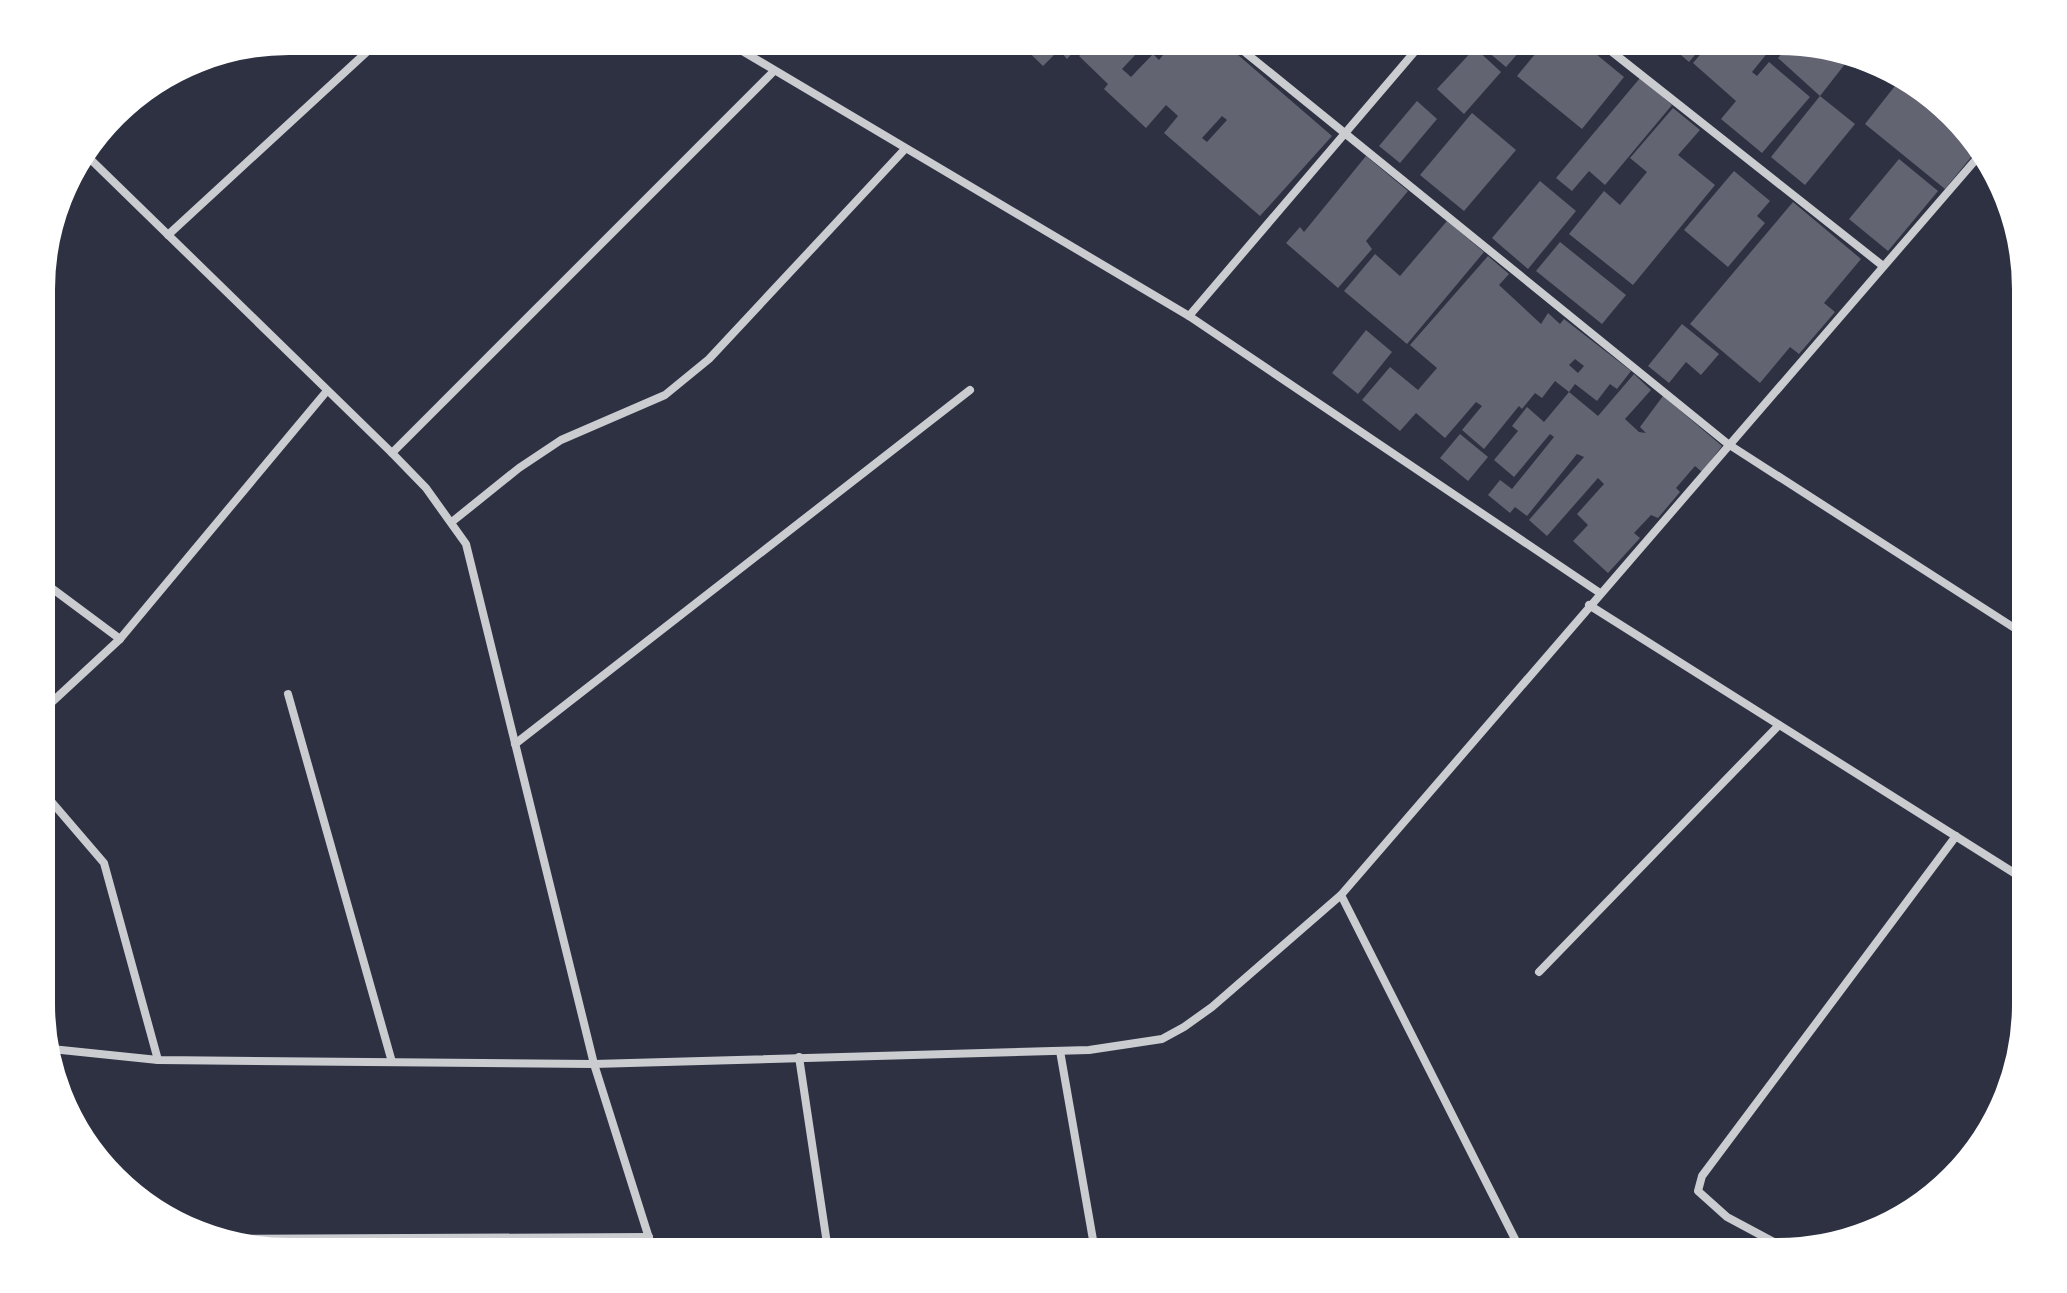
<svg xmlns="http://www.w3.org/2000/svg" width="2067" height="1293" viewBox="0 0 2067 1293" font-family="'Noto Sans',sans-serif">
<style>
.building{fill:#626471;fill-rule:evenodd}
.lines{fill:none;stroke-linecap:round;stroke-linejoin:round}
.minor{stroke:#caccd0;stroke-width:8}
.rim{fill:none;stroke:#fff;stroke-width:10}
</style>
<rect width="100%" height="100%" fill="#2d3142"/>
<g class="building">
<path d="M1012,36h141l-31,33 9,8 22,-23 6,6 8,-10 -11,-10 4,-4h56l116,100 -72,80 -96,-83 14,-17 -12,-11 -20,23 -42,-39 4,-5 -29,-28 11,-11 -6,-4 -17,18 -8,-9 -16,16zM1222,116l5,4 -20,22 -5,-4z"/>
<path d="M1469,36h64l-27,31z"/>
<path d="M1550,36h24l50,41 -42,52 -65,-53z"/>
<path d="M1659,36h52l-22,26z"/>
<path d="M1716,36h65l-29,36 5,4 12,-14 41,35 -48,56 -41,-34 15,-18 -43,-38z"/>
<path d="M1795,39l64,10 40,20 -8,9 -35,-28 -36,46 -42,-38z"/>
<path d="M1475,48l26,24 -37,42 -27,-25z"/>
<path d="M1906,72l12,6 63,67 -36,44 -80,-65z"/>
<path d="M1640,78l32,27 -67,80 -16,-14 -17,20 -16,-13z"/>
<path d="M1820,96l35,28 -50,61 -34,-28z"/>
<path d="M1417,101l20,18 -37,44 -21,-17z"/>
<path d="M1673,108l27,22 -22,25 37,30 -82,100 -64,-51 35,-43 16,14 27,-33 -17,-14z"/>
<path d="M1472,113l44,37 -52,61 -44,-36z"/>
<path d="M1366,156l42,35 -42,50 6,8 -34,39 -52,-45 14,-16 4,5z"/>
<path d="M1899,159l39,32 -50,60 -39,-32z"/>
<path d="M1734,171l36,30 -13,15 8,7 -37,44 -44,-37z"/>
<path d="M1540,181l36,30 -48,58 -36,-31z"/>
<path d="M1793,202l68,57 -37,44 11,9 -36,42 -9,-7 -30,36 -70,-59z"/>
<path d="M1447,221l37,31 -77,92 -63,-53 31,-37 25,22z"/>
<path d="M1560,242l66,53 -24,29 -66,-53z"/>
<path d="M1488,256l21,18 -10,11 42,39 7,-11 12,11 4,-5 67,52 -14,18 -7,-5 -13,17 -22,-17 -6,8 29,24 36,-42 17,16 -26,29 14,13 7,1 -6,-6 23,-31 59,50 -20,26 -7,-6 -19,22 4,4 -22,26 -7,-3 -17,18 6,5 -32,35 -35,-32 15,-16 -11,-11 27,-30 -6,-6 -51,58 -18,-16 55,-63 -7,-3 -50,62 -12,-9 -5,6 -22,-18 12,-15 12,9 42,-52 -4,-3 -36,43 -20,-17 24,-29 -6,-5 15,-19 17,15 25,-30 -14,-11 -13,17 -7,-5 -13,16 -3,-3 -35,43 -22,-19 20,-24 -6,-4 -31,36 -29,-25 -16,18 -38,-31 28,-33 28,23 19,-22 -27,-23zM1575,359l9,7 -6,7 -9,-8z"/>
<path d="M1682,324l37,30 -18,21 -15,-13 -17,21 -21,-17z"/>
<path d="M1366,330l26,22 -34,42 -26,-21z"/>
<path d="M1460,434l28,23 -20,24 -28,-23z"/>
</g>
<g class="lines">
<g class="minor">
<path d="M717,36l472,280 411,277"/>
<path d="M1225,36l503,408 302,194"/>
<path d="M1592,36l291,230"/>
<path d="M82,151l310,302 34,35 40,56 128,520 61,193"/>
<path d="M168,235l216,-199"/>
<path d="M1189,316l239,-280"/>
<path d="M392,453l381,-381"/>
<path d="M453,521l66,-53 42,-28 104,-45 44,-36 196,-210"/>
<path d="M38,578l82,61"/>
<path d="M1589,605l441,278"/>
<path d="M288,694l104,368"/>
<path d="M38,715l82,-76 206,-247"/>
<path d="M515,744l455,-354"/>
<path d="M38,786l66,77 54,197"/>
<path d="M1341,895l183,362"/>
<path d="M1539,972l240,-247"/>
<path d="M42,1048l116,12 436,4 495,-14 73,-11 22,-12 28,-20 129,-112 644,-746"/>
<path d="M1060,1051l36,206"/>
<path d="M799,1057l30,200"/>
<path d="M454,1238l4,19"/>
<path d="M203,1239l446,-2"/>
<path d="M1798,1255l-71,-38 -29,-26 4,-15 254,-340"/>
</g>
</g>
<path d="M0 0H2067V1293H0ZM289 50H1778A239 239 0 0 1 2017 289V1004A239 239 0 0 1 1778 1243H289A239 239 0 0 1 50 1004V289A239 239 0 0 1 289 50Z" fill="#fff" fill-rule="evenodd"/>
<path class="rim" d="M289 50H1778A239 239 0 0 1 2017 289V1004A239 239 0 0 1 1778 1243H289A239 239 0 0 1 50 1004V289A239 239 0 0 1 289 50Z"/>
</svg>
